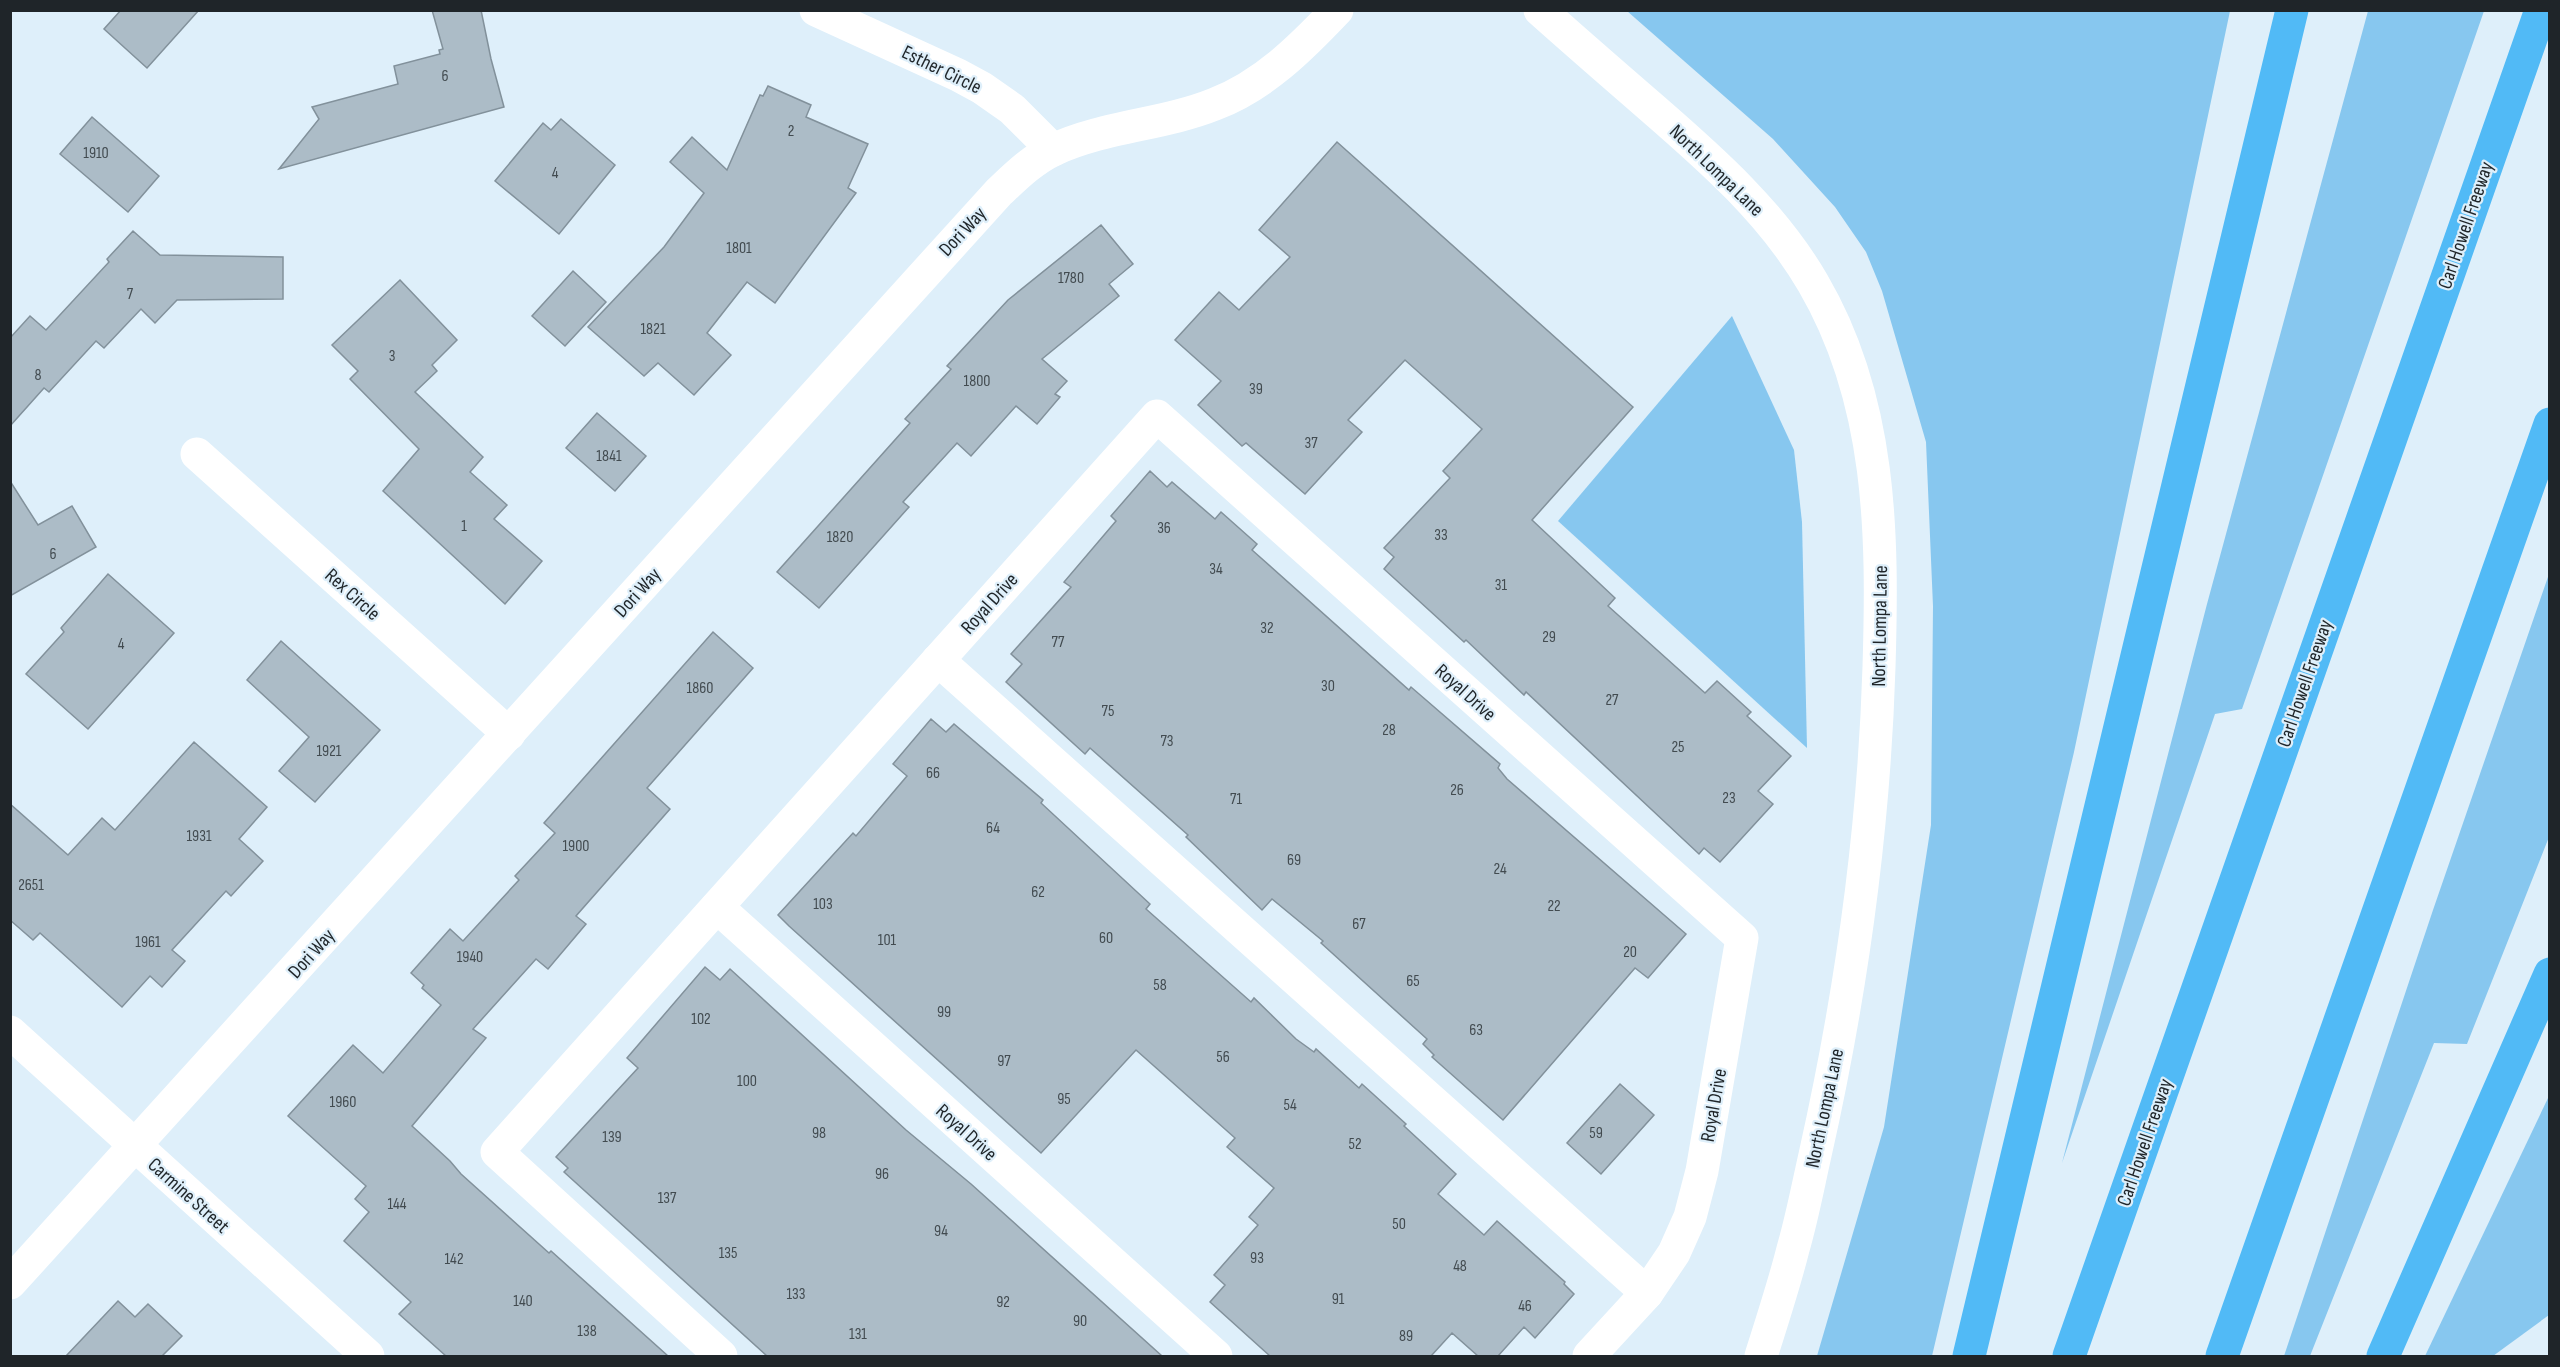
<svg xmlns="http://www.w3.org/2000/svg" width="2560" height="1367" viewBox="0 0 2560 1367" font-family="'Sofia Sans Condensed',sans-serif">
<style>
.green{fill:#87c7ef}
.building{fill:#acbcc7;stroke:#82919b;stroke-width:1.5}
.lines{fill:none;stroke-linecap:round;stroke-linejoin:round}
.minor{stroke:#fff;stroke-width:33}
.highway{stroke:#51baf6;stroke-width:33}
.labels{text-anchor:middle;stroke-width:4.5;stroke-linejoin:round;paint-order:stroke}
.number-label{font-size:16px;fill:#424b50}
.street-label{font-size:20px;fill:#1f2529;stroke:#deeffa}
</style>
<rect width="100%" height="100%" fill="#deeffa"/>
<g class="green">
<path d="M1627,11h603l-156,741 -142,604h-115l67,-229 47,-302 2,-219 -7,-164 -44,-151 -16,-39 -31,-45 -62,-68z"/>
<path d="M2368,11h116l-242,698 -27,5 -153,449 145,-559z"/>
<path d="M1732,316l62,134 8,72 5,226 -249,-227z"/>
<path d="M2549,574v263l-82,207 -33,-1 -124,313h-26l149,-446z"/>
<path d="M2549,1096v219l-56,41h-68z"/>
</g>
<g class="building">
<path d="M121,10h78l-52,58 -43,-39z"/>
<path d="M432,10h49l10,49 13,48 -225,62 40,-50 -7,-12 86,-23 -4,-18 46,-12 -1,-4 4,-1z"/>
<path d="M768,86l43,19 -5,12 62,27 -20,44 8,5 -81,110 -28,-21 -40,51 24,22 -37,40 -36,-32 -14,13 -56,-49 76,-80 40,-54 -34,-31 22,-25 35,33 33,-75 3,1z"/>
<path d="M92,117l67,59 -31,36 -68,-58z"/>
<path d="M561,119l54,46 -56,69 -64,-53 48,-58 8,7z"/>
<path d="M1337,142l296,265 -101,113 83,78 -7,8 97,87 12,-12 34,31 -4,4 44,40 -33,35 15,13 -53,58 -16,-14 -5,6 -173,-162 -2,3 -58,-55 -2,2 -80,-73 10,-12 -10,-9 66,-70 -7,-7 39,-42 -77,-69 -57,60 14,12 -57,62 -59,-51 -4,3 -44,-41 23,-24 -46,-41 44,-48 20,18 51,-53 -31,-27z"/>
<path d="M1101,225l32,39 -24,20 10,12 -77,63 25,22 -12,13 5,3 -23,27 -21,-18 -45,50 -14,-13 -54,59 6,5 -90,101 -42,-36 133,-149 -5,-4 46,-50 -4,-3 61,-66z"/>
<path d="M133,231l27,24 123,2v42l-106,1 -22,23 -14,-14 -37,39 -8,-7 -47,51 -5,-4 -34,38v-88l20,-22 16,14 63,-68 -2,-3z"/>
<path d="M573,271l33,31 -41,44 -33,-30z"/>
<path d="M400,280l57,60 -25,25 5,6 -22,21 68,65 -13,15 37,33 -13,14 48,42 -37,43 -122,-113 36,-42 -69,-70 8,-8 -26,-26z"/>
<path d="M597,413l49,43 -31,35 -49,-43z"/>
<path d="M1150,471l17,16 5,-5 43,37 6,-7 36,32 -5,6 157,140 2,-3 89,77 -2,4 9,11 179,155 -38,44 -13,-10 -132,152 -71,-63 2,-2 -11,-11 4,-5 -106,-96 2,-2 -51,-42 -10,11 -76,-73 2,-2 -98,-87 -5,6 -79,-72 16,-18 -11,-10 60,-67 -7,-5 52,-61 -5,-5z"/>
<path d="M10,481l28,44 34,-19 24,41 -86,49z"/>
<path d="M108,574l66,59 -86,96 -62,-55 38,-42 -3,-4z"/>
<path d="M713,632l40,36 -106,120 23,21 -94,107 10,8 -38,45 -12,-10 -63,70 13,9 -74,88 38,35 11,13 88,79 2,-2 117,105h-222l-47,-42 12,-12 -67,-61 25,-29 -14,-13 11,-13 -78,-70 65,-71 30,28 58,-68 -19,-17 2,-3 -13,-12 39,-44 13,12 56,-61 -4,-4 40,-43 -11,-10z"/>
<path d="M281,641l99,89 -65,72 -36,-31 30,-34 -62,-57z"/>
<path d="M931,719l15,13 8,-8 89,76 -2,3 109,101 -4,5 105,93 3,-4 42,41 18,13 2,-3 43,39 3,-4 44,40 -2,2 52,48 -18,20 46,41 13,-14 68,61 -1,2 10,10 -39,44 -11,-11 -26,29h-20l-26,-23 -21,23h-161l-60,-54 15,-17 -11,-10 44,-50 -9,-8 25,-29 -47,-41 8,-9 -99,-88 -95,103 -252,-227 -11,-11 75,-82 3,3 51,-60 -14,-12z"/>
<path d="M194,742l73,65 -28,32 24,22 -32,35 -5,-5 -54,59 13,11 -23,26 -12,-11 -28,31 -82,-74 -7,7 -23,-20v-116l58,51 34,-37 13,12z"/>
<path d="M705,967l15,13 10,-11 176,161 65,54 191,172h-395l-203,-184 4,-4 -12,-11 82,-89 -11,-10z"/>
<path d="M1620,1084l34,31 -53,59 -34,-31z"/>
<path d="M118,1301l17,16 13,-13 34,32 -20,20h-96z"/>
</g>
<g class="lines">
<g class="minor">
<path d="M816,10l142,65 24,13 30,21 41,41"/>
<path d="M1540,10c37,33 75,66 112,98 60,52 121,106 161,175 69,118 70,252 66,384 -5,164 -28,328 -64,488 -7,31 -13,63 -22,94 -9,36 -21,72 -32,107"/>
<path d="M197,454l312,280"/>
<path d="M938,660l709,633"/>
<path d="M717,907l499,449"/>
<path d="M10,1032l358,324"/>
<path d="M10,1283l989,-1091c16,-15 33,-32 54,-42 51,-24 110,-25 162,-46 49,-19 86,-56 122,-94"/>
<path d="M721,1356l-224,-204 660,-736 585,522 -40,233 -12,46 -16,36 -27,40 -58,63"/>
</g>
<g class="highway">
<path d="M1969,1356l323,-1346"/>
<path d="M2069,1356l472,-1346"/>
<path d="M2222,1356l328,-932"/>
<path d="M2383,1356l167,-382"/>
</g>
</g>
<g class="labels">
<g class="number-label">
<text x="445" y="81">6</text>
<text x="791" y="136">2</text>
<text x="96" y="158">1910</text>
<text x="555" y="178">4</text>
<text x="739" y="253">1801</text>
<text x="1071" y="283">1780</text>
<text x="130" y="299">7</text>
<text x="653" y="334">1821</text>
<text x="392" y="361">3</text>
<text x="38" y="380">8</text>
<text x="977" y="386">1800</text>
<text x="1256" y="394">39</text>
<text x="1311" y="448">37</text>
<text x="609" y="461">1841</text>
<text x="464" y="531">1</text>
<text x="1164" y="533">36</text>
<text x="1441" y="540">33</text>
<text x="840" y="542">1820</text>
<text x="53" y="559">6</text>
<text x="1216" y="574">34</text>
<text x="1501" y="590">31</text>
<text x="1267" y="633">32</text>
<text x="1549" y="642">29</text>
<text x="1058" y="647">77</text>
<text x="121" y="649">4</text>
<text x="1328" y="691">30</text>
<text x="700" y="693">1860</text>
<text x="1612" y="705">27</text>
<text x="1108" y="716">75</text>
<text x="1389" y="735">28</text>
<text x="1167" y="746">73</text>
<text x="1678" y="752">25</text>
<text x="329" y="756">1921</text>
<text x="933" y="778">66</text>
<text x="1457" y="795">26</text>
<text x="1729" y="803">23</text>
<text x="1236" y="804">71</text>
<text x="993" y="833">64</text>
<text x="199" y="841">1931</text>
<text x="576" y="851">1900</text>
<text x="1294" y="865">69</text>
<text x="1500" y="874">24</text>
<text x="31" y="890">2651</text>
<text x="1038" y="897">62</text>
<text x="823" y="909">103</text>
<text x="1554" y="911">22</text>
<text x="1359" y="929">67</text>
<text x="1106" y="943">60</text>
<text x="887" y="945">101</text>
<text x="148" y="947">1961</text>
<text x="1630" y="957">20</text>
<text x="470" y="962">1940</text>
<text x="1413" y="986">65</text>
<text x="1160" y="990">58</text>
<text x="944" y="1017">99</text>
<text x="701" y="1024">102</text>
<text x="1476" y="1035">63</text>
<text x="1223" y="1062">56</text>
<text x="1004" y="1066">97</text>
<text x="747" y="1086">100</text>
<text x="1064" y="1104">95</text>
<text x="343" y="1107">1960</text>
<text x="1290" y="1110">54</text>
<text x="819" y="1138">98</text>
<text x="1596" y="1138">59</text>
<text x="612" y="1142">139</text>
<text x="1355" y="1149">52</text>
<text x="882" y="1179">96</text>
<text x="667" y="1203">137</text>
<text x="397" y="1209">144</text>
<text x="1399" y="1229">50</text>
<text x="941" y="1236">94</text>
<text x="728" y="1258">135</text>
<text x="1257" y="1263">93</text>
<text x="454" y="1264">142</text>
<text x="1460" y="1271">48</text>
<text x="796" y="1299">133</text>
<text x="1338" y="1304">91</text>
<text x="523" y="1306">140</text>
<text x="1003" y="1307">92</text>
<text x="1525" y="1311">46</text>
<text x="1080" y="1326">90</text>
<text x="587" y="1336">138</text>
<text x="858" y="1339">131</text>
<text x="1406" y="1341">89</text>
</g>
<g class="street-label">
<text transform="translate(942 69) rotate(26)" y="7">Esther Circle</text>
<text transform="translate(1717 170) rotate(44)" y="7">North Lompa Lane</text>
<text transform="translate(2465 225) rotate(-71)" y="7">Carl Howell Freeway</text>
<text transform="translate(962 231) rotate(-47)" y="7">Dori Way</text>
<text transform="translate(637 592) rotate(-48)" y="7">Dori Way</text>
<text transform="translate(353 594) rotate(42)" y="7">Rex Circle</text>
<text transform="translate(989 603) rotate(-48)" y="7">Royal Drive</text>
<text transform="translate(1879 626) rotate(-89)" y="7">North Lompa Lane</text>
<text transform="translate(2304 683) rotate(-71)" y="7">Carl Howell Freeway</text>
<text transform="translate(1466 692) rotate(42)" y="7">Royal Drive</text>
<text transform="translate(311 953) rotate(-48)" y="7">Dori Way</text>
<text transform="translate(1713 1105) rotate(-80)" y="7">Royal Drive</text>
<text transform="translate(1824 1108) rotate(-78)" y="7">North Lompa Lane</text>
<text transform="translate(967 1132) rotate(42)" y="7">Royal Drive</text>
<text transform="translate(2144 1142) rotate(-71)" y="7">Carl Howell Freeway</text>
<text transform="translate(189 1195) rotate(42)" y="7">Carmine Street</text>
</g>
</g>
<rect width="2560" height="1367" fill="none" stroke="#1f2529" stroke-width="24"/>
</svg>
